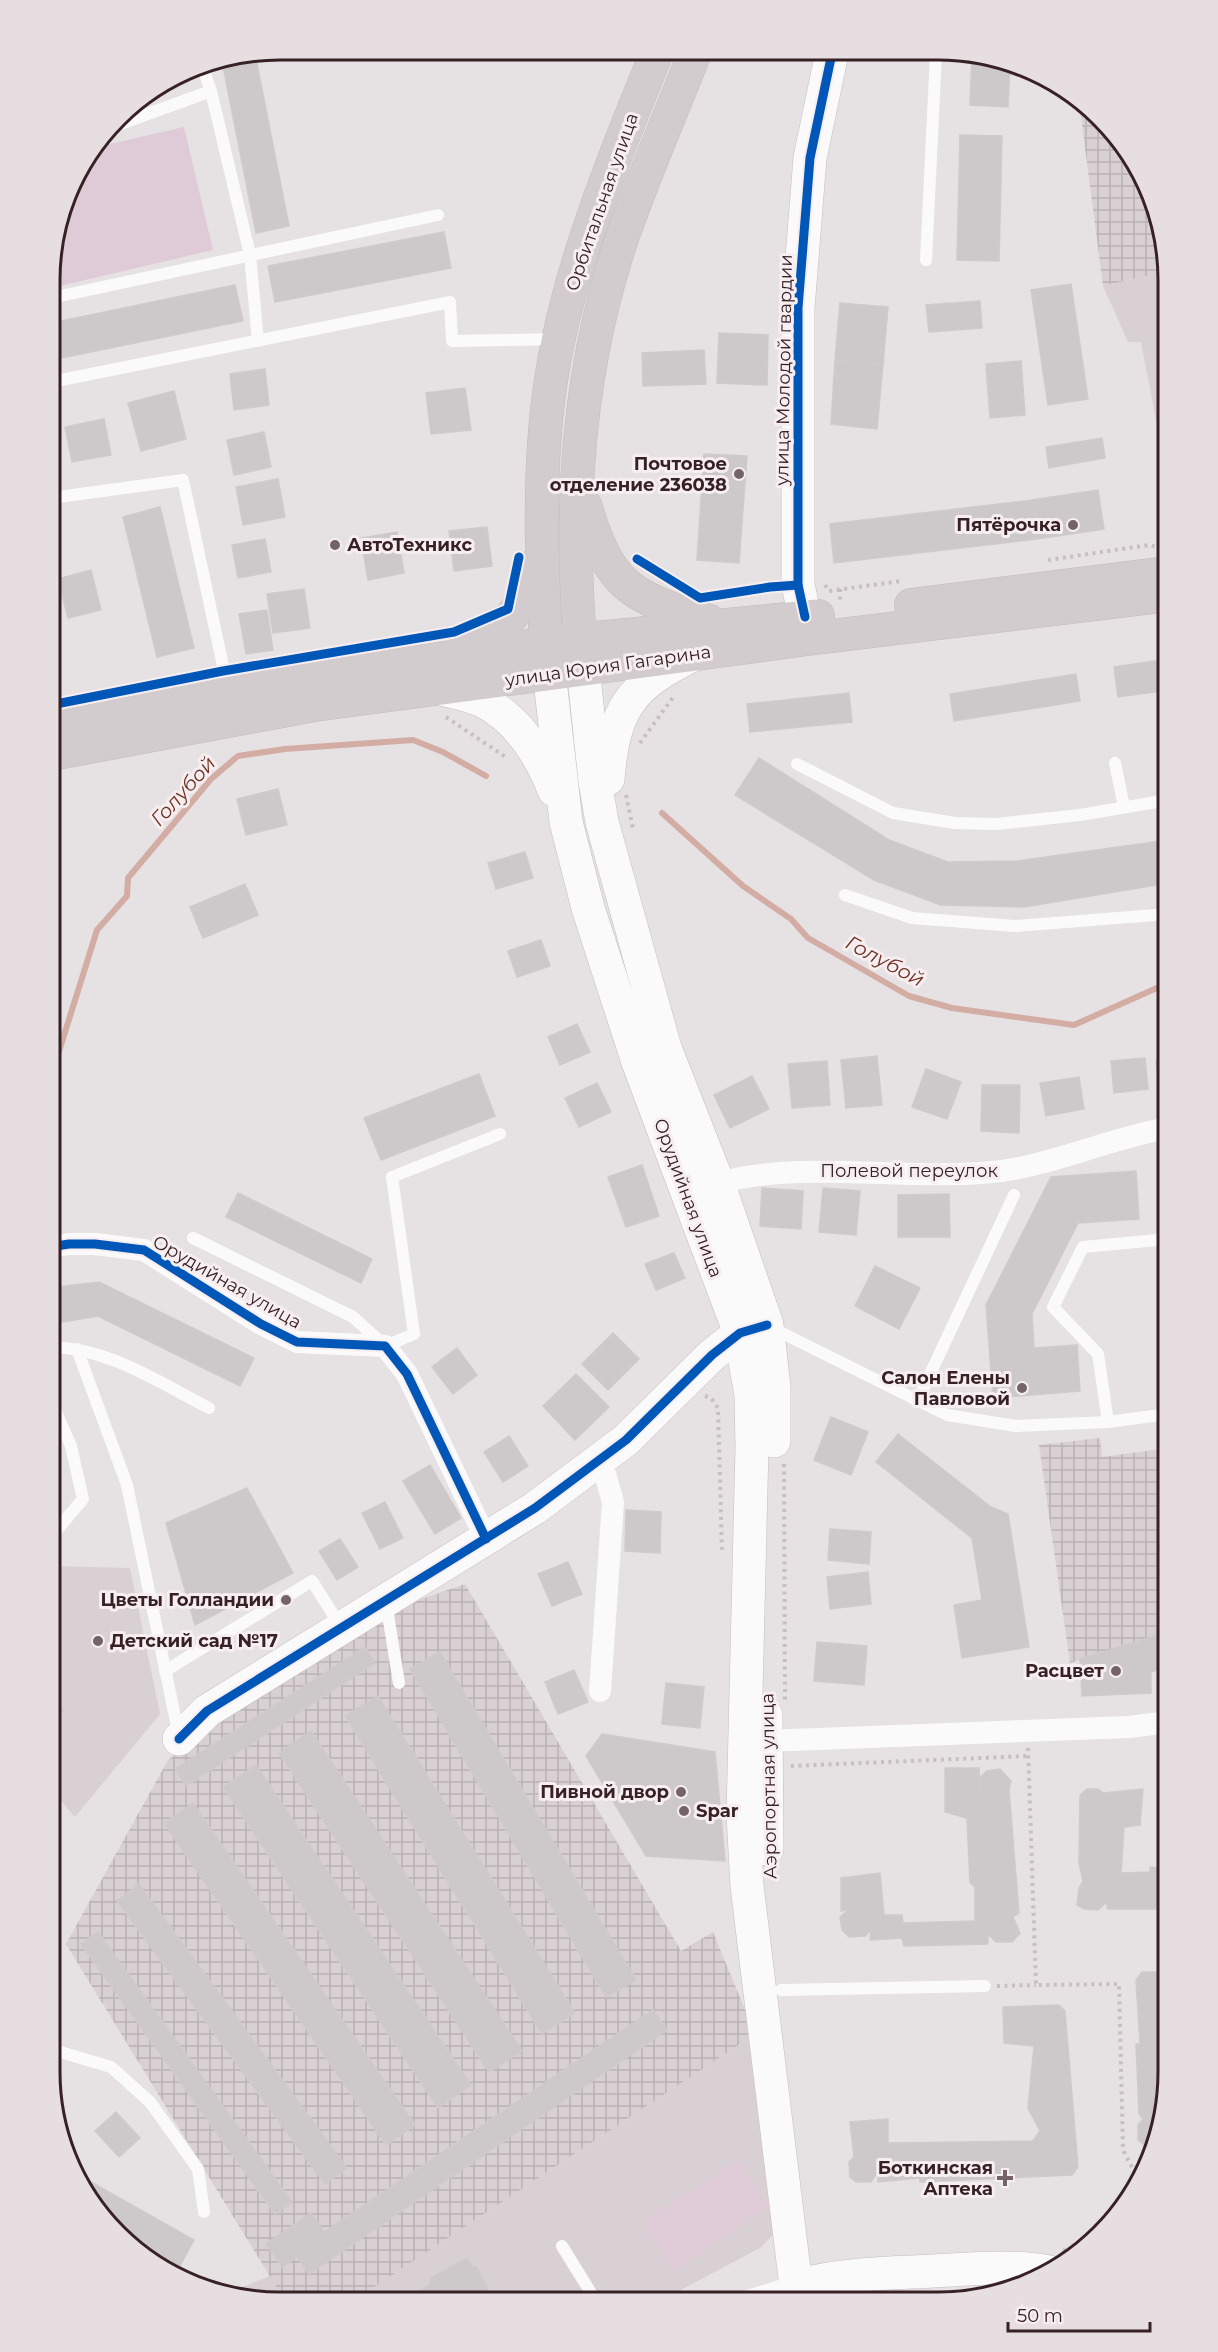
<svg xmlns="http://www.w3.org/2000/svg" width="1218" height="2352" viewBox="0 0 1218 2352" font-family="Montserrat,sans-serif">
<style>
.built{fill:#d9d0d4}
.industrial{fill:url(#industrial-grid)}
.green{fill:#dfcad7}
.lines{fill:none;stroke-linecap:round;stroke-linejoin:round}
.stream{stroke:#d3ada4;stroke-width:6}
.building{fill:#cdc8c9;stroke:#cfcacc;stroke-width:1.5}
.secondary-casing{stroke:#c6bdc0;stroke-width:34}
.primary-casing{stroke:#c3bcbd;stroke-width:34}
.path{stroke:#c7bfc0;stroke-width:4;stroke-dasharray:3 4.5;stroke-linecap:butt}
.lane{stroke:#fbfafb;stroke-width:12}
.street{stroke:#fbfafb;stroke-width:22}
.secondary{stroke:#fbfafb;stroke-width:33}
.primary{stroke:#d3ccce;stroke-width:33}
.cycleway-casing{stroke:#f6eef1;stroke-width:13}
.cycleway{stroke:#0057b8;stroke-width:9}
.poi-dot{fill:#746468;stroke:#f6eef1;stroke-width:2}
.labels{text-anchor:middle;stroke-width:6;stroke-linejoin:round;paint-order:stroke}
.street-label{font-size:18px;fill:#372125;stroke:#f6eef1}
.poi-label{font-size:18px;font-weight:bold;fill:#372125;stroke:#f6eef1;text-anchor:end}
.water-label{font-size:20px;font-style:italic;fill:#6e321f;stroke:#f6eef1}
.rim{fill:none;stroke:#372125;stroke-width:3}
</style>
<defs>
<pattern id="industrial-grid" width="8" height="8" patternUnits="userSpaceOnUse" patternTransform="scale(1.5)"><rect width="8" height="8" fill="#d9d0d4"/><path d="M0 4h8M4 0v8" fill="none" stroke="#bbb2b6"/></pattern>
</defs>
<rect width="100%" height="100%" fill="#e6e1e3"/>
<g class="built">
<path d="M1167,271l1,9v187h-3l-24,-125h-13l-25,-56z"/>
<path d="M50,1566l80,2 30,146 -85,103 -25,-29z"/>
<path d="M755,2034l23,196 -18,18 -102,54 -305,-1z"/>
<path d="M270,2276l15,25 -36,-1 -24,-6z"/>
</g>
<g class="industrial">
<path d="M1079,101l11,5 40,46 26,54 11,65 -64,15z"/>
<path d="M1100,1438l2,19 66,-9v184l-98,31 -31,-218z"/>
<path d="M465,1584l216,367 32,-19 42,102 -402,267h-68l-219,-357 102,-184 138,-100 98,-55z"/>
</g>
<g class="green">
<path d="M184,127l29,123 -162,38v-38l22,-72 24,-31z"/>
<path d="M737,2161l32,45 -94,64 -33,-48z"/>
</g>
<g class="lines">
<g class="stream">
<path d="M662,813l81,73 48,33 17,19 101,58 43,12 122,17 94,-42"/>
<path d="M51,1077l46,-147 30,-34 1,-18 83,-99 27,-23 47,-7 128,-9 30,12 43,24"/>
</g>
</g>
<g class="building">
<path d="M255,54l34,172 -33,7 -34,-172z"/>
<path d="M972,54h11l27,9 -2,44 -38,-2z"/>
<path d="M184,72l5,9 -62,27 1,-1z"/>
<path d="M960,135l42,1 -3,125 -42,-1z"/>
<path d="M444,232l7,36 -176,34 -7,-36z"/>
<path d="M1071,284l17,115 -40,6 -17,-115z"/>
<path d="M235,285l8,36 -192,39v-37z"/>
<path d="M980,301l2,27 -53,4 -3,-27z"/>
<path d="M840,303l48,4 -5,57 -48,-4z"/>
<path d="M719,333l49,2 -1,50 -50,-2z"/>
<path d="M704,350l2,34 -63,2 -1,-33z"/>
<path d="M835,360l48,4 -6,65 -46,-5z"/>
<path d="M1021,361l4,54 -35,3 -4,-54z"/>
<path d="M265,369l4,36 -35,5 -4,-36z"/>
<path d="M465,388l6,42 -40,4 -5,-41z"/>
<path d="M174,391l12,48 -45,12 -13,-48z"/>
<path d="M104,419l7,36 -39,7 -7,-35z"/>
<path d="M264,432l7,35 -37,8 -7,-35z"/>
<path d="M1102,438l3,20 -56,10 -3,-21z"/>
<path d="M704,454l43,2 -8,107 -42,-3z"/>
<path d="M278,479l7,38 -42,8 -7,-38z"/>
<path d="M1098,490l6,39 -67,10 -5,-39z"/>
<path d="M1032,500l5,39 -203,24 -4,-39z"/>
<path d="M160,507l34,141 -37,9 -34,-140z"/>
<path d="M487,527l5,39 -38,5 -5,-40z"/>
<path d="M397,532l7,41 -36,7 -7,-42z"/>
<path d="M265,539l6,33 -33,6 -6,-33z"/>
<path d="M91,570l10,40 -33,8 -10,-39z"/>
<path d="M304,589l6,39 -37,5 -6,-39z"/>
<path d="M267,610l6,40 -27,4 -7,-40z"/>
<path d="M1168,659v31l-50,7 -4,-30z"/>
<path d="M1076,674l4,27 -126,20 -4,-27z"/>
<path d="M849,693l3,29 -102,10 -3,-28z"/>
<path d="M759,758l130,82 59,22 69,-1 151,-21v43l-144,24 -83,-2 -67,-25 -139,-85z"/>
<path d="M278,789l9,36 -41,10 -9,-36z"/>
<path d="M525,852l8,26 -37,11 -8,-26z"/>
<path d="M245,884l13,31 -55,23 -13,-31z"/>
<path d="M541,940l9,26 -33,11 -9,-26z"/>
<path d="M577,1024l13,28 -30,13 -12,-28z"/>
<path d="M877,1056l5,49 -36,3 -5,-48z"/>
<path d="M1145,1058l3,31 -34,4 -3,-32z"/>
<path d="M1168,1059v36l-7,1 -5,-35z"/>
<path d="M827,1061l3,44 -38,3 -4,-44z"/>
<path d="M926,1069l35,13 -14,37 -35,-12z"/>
<path d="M479,1074l16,42 -114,44 -17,-42z"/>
<path d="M752,1076l17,33 -39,19 -16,-33z"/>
<path d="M1079,1077l5,32 -38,7 -6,-33z"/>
<path d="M597,1083l14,29 -32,15 -14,-29z"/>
<path d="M982,1085h38l-1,48 -38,-2z"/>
<path d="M642,1165l17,51 -33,11 -18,-50z"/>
<path d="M1136,1171l3,48 -61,4 -46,91 2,34 43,-3 3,46 -87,7 -7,-93 65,-128z"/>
<path d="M762,1188l41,3 -2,38 -41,-3z"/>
<path d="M823,1188l37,3 -4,44 -37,-3z"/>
<path d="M238,1193l134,66 -11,24 -135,-66z"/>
<path d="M949,1194l1,43h-52v-42z"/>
<path d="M674,1253l11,25 -29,12 -11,-26z"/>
<path d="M875,1266l45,22 -21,41 -44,-23z"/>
<path d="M99,1282l155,76 -14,28 -142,-70 -48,8v-36z"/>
<path d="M613,1333l26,26 -31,31 -26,-26z"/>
<path d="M457,1348l20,27 -24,19 -21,-27z"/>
<path d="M576,1374l33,33 -34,33 -32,-34z"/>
<path d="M831,1417l37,15 -17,43 -37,-15z"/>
<path d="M898,1434l93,73 17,7 21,133 -67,11 -8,-53 28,-5 -10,-62 -96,-76z"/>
<path d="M509,1436l19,30 -25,16 -19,-30z"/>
<path d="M50,1457l5,14 3,-1 2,16 -2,11 -8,14z"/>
<path d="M430,1465l31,53 -26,16 -32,-53z"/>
<path d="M247,1488l46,85 -98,52 -29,-102z"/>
<path d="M385,1502l18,36 -23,11 -18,-36z"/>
<path d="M626,1510l35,2 -1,41 -35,-2z"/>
<path d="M830,1529l41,3 -2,32 -41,-4z"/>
<path d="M340,1539l18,28 -21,13 -18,-29z"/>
<path d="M568,1562l14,32 -30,12 -14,-32z"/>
<path d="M868,1572l3,32 -41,5 -3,-32z"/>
<path d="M1168,1632v34l-17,6v21l-69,3 -2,-37z"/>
<path d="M817,1642l50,4 -3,39 -50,-4z"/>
<path d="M365,1647l10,16 -189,123 -11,-17z"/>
<path d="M440,1652l196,328 -30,17 -196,-328z"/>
<path d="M574,1670l14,32 -30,12 -13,-32z"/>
<path d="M666,1683l38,4 -4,41 -38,-4z"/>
<path d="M378,1696l197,317 -33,21 -197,-318z"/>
<path d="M50,1700l13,10 -13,17z"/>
<path d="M311,1731l211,320 -33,21 -210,-319z"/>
<path d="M602,1734l113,18 10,109 -79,-5 -60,-100z"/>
<path d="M256,1765l215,320 -33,23 -215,-321z"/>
<path d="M945,1768h34l1,21v-12l7,-6 13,-2 11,12 -2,9 10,123 -6,4 7,16 -8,9h-16l-8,-8v10l-84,2 -2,-8 -32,2 1,-10 -6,6 -16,1 -7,-7 -2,-13 8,-7 -7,1v-33l39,-5 4,42h18l1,8 72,-2v-34l-5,-4 -3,-65 -22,-6z"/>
<path d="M1087,1789h11l5,4 40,-4 -3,36 -16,2 -3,46 29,-1v-5l18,2v40h-61v-7l-9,8 -14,-1 -7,-4 2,-17 4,-7 -4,-18 1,-68z"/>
<path d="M193,1803l222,322 -29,20 -222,-322z"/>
<path d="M139,1884l208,284 -22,16 -208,-283z"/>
<path d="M98,1932l194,270 -17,12 -194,-270z"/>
<path d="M1142,1972h26v116l-13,57h-11l-6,-5v-15l5,-6 -4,-5 -3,-70h4l-4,-64z"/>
<path d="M1059,2005l6,6 13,156 -6,8 -152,7v-4l-42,4v-10l-7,10h-15l-6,-5 -1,-15 5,-5 -4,-35 38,-3v24l145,-2 7,-10 -12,-23 6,-62 -30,-3 -1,-36z"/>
<path d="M653,2010l14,20 -358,244 -12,-17 -15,10 -16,-23 45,-31 13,19z"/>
<path d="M116,2112l24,26 -21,19 -24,-26z"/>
<path d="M75,2173l119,67 -19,35 -47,-29 -40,-45z"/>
<path d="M467,2258l6,10 3,-2 18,35h-80l-3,-4 19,-13 1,-6z"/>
</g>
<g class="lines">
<g class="secondary-casing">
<g id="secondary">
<path d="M805,617l-7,-32v-277l12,-150 22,-105"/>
<path d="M580,639l15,142 7,41 63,226 53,135 49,142 7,62v54"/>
<path d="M546,645l20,177 22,86 50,154 102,271 11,62 1,52 -9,368 4,71 49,400c45,-12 91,-13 138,-15 38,-2 78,-6 115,1"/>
<path d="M438,688c15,4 32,7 45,13 36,19 57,53 71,89"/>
<path d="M608,779c6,-71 22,-93 85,-124"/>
<path d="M766,1715l1,134"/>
<path d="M179,1739l28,-28 328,-203 91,-68 86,-85 28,-22 19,-6"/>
</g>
</g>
<g class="primary-casing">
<g id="primary">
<path d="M585,505c25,83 45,91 124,116"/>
<path d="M911,605l256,-32"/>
<path d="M580,639c-11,-132 -2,-265 39,-392 22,-66 51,-130 76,-195"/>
<path d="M546,643c-4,-75 -7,-148 0,-223 12,-129 63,-249 111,-368"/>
<path d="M464,647c44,-17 60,-39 72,-83"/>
<path d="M51,724l177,-34 318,-47 272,-27"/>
<path d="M51,754l263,-49 493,-66 361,-44"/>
</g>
</g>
<g class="path">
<path d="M1048,560l101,-15 7,2"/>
<path d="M825,585l4,6 72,-10"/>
<path d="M840,589v14"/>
<path d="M446,717l61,41"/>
<path d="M640,743l34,-47"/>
<path d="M626,795l7,34"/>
<path d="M705,1396l6,2 7,10 4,145"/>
<path d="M784,1464l1,236"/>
<path d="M1028,1748l8,237 83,-1 4,166 11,21 1,17"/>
<path d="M791,1766l237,-10"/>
<path d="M997,1986l39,-1"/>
<path d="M1063,2250l15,3"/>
</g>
<g class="lane">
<path d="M211,91l39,164 8,86"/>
<path d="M112,127l99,-36 -9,-26"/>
<path d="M926,260l10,-206"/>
<path d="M51,298l387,-83"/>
<path d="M51,382l399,-80 2,39 105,-2"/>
<path d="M51,498l132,-18 45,209"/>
<path d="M1115,763l9,44"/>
<path d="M797,764l96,49 62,10 41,1 84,-9 88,-15"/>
<path d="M845,895l67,23 103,8 153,-12"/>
<path d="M193,1238l160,79 32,29 29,-12 -22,-157 108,-43"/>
<path d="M770,1327l177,88 69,11 92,-4 60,-8"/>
<path d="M50,1347c59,1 108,35 159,61"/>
<path d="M77,1349l50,136 52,251"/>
<path d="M917,1402l97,-207"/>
<path d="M1108,1422l-10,-68 -45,-47 30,-60 85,-8"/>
<path d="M50,1538l33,-39 -12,-53 -16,-36 -5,-2"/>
<path d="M386,1602l13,81"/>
<path d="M165,1671l147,-90 29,46"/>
<path d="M781,1990l204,-4"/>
<path d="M50,2049l61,18 39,35 48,67 6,43"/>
<path d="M562,2246l34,55"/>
</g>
<g class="street">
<path d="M718,1183c87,-23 176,-3 264,-10 64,-4 123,-34 186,-45"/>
<path d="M50,1247l19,-3h26l49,6 117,74 36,18 88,4 22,28 79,165"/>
<path d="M600,1691l13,-189 -12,-42"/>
<path d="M766,1741l363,-14 39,-5"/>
<path d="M745,2302l51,-16"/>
</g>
<use href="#secondary" class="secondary"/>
<use href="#primary" class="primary"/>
<g class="cycleway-casing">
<g id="cycleway">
<path d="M637,559l63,39 70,-11 28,-2"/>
<path d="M805,617l-7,-32v-277l12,-150 22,-105"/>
<path d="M51,705l172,-34 231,-39 54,-23 11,-52"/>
<path d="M50,1247l19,-3h26l49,6 117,74 36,18 88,4 22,28 79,165"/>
<path d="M179,1739l28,-28 328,-203 91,-68 86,-85 28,-22 27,-8"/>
</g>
</g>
<use href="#cycleway" class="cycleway"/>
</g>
<g class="poi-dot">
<circle cx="739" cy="474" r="6"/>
<circle cx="1073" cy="525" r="6"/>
<circle cx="335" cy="545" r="6"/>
<circle cx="1022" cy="1388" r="6"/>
<circle cx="286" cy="1600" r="6"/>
<circle cx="98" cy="1641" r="6"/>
<circle cx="1116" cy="1671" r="6"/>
<circle cx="681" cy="1792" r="6"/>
<circle cx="684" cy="1811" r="6"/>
<path d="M1002 2169h6v6h6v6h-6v6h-6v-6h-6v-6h6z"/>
</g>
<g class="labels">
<g class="street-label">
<text transform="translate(602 202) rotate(-71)" y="6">Орбитальная улица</text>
<text transform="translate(784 370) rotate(-89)" y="6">улица Молодой гвардии</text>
<text transform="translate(608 666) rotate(-8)" y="6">улица Юрия Гагарина</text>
<text x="909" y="1177">Полевой переулок</text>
<text transform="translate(688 1198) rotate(70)" y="6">Орудийная улица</text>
<text transform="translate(227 1282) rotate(30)" y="6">Орудийная улица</text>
<text transform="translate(769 1786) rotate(-91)" y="6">Аэропортная улица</text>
</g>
<g class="poi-label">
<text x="727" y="470">Почтовое<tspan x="727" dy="21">отделение 236038</tspan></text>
<text x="1061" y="531">Пятёрочка</text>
<text x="347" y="551" text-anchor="start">АвтоТехникс</text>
<text x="1010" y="1384">Салон Елены<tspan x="1010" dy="21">Павловой</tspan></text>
<text x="274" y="1606">Цветы Голландии</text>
<text x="110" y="1647" text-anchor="start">Детский сад №17</text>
<text x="1104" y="1677">Расцвет</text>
<text x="669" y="1798">Пивной двор</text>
<text x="696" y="1817" text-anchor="start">Spar</text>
<text x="993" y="2174">Боткинская<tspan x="993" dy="21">Аптека</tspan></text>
</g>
<g class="water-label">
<text transform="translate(183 791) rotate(-48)" y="7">Голубой</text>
<text transform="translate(885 961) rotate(28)" y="7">Голубой</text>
</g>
</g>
<path d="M0 0H1218V2352H0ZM280 60H938A220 220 0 0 1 1158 280V2072A220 220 0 0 1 938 2292H280A220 220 0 0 1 60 2072V280A220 220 0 0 1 280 60Z" fill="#e7dee1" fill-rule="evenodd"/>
<path class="rim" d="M280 60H938A220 220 0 0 1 1158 280V2072A220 220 0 0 1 938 2292H280A220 220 0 0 1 60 2072V280A220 220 0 0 1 280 60Z"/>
<path d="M1008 2322v9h142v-9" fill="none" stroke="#372125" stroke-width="3"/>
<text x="1017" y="2322" font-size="18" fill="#372125" stroke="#f6eef1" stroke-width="4.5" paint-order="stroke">50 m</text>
</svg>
